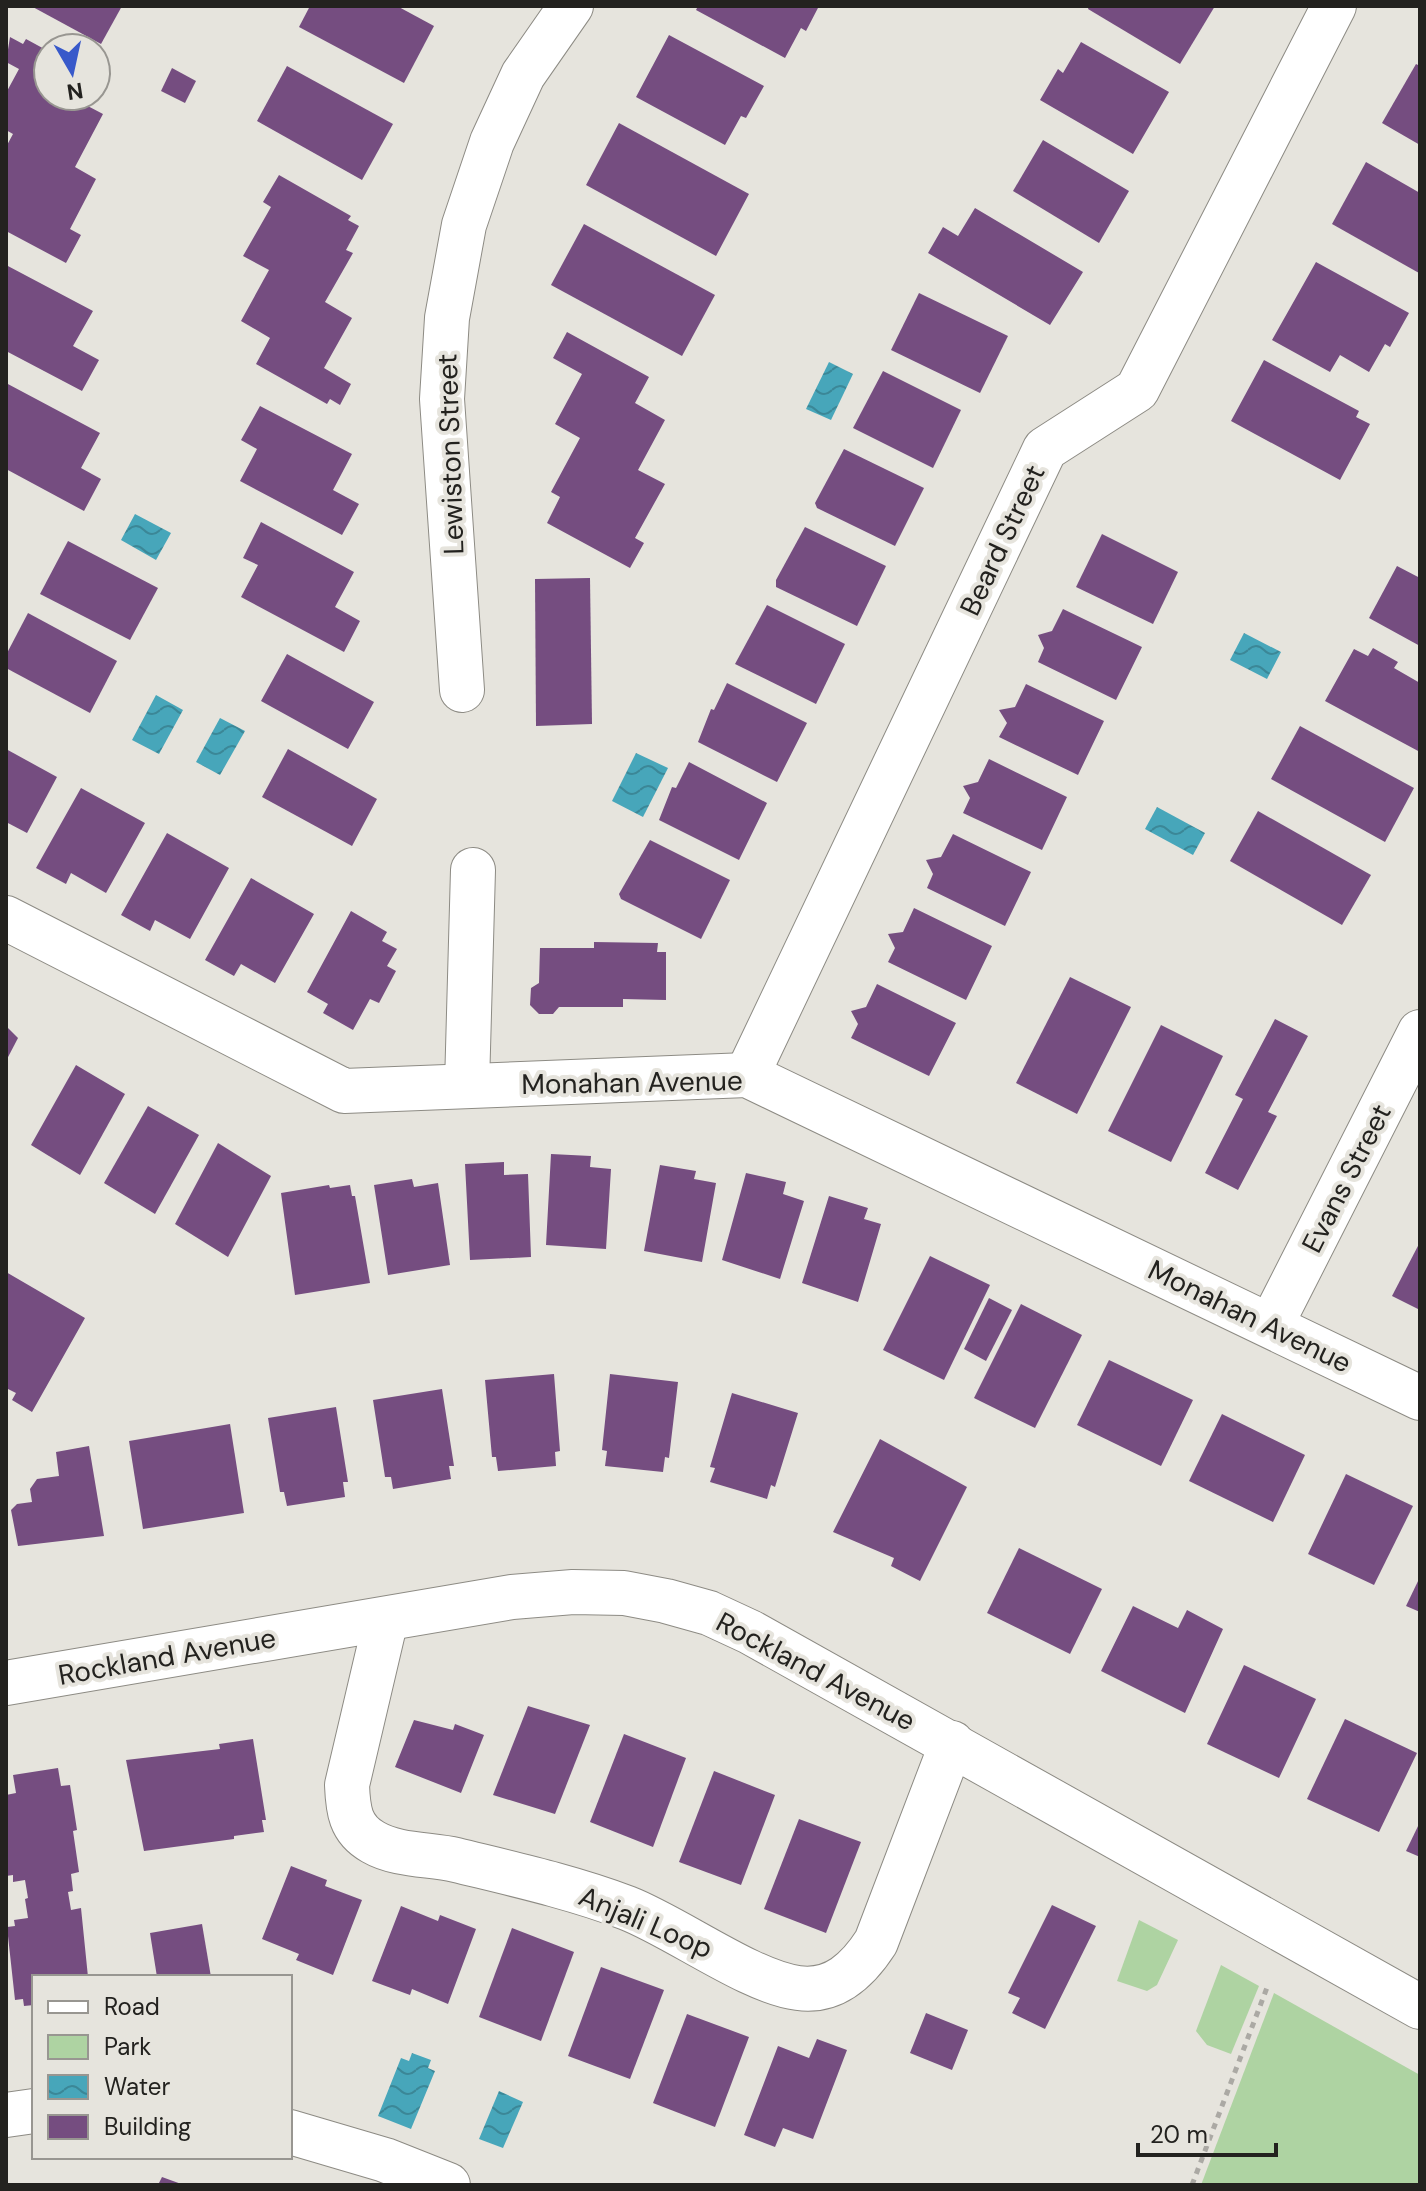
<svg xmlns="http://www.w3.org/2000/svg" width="1426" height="2191" viewBox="0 0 1426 2191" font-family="'DM Sans',sans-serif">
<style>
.green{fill:#aed3a2}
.water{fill:url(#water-waves)}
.building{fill:#754d80}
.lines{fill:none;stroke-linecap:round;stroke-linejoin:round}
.minor-casing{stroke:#8d8b84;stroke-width:46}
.path{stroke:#aba9a4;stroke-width:5;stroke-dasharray:6 6;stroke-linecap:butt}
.minor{stroke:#fff;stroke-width:44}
.labels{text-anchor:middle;stroke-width:8;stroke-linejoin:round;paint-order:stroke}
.street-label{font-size:28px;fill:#23221f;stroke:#e6e4dd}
</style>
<defs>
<pattern id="water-waves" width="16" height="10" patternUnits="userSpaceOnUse" patternTransform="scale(2)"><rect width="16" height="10" fill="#47a6ba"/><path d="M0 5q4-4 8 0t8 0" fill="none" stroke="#3b8797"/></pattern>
</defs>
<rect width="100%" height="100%" fill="#e6e4dd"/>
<g class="green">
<path d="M1139,1920l39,20 -21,45 -10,6 -30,-10z"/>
<path d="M1221,1965l38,21 -28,68 -24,-9 -11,-14z"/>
<path d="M1274,1993l146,82v110h-219z"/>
</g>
<g class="water">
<path d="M829,362l24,12 -22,46 -25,-11z"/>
<path d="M135,514l36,19 -15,27 -35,-20z"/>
<path d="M1244,633l37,19 -14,27 -37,-19z"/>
<path d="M156,695l27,15 -24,44 -27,-14z"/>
<path d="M220,718l25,13 -25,44 -24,-13z"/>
<path d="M636,753l32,15 -25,49 -31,-16z"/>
<path d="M1157,807l48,26 -12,22 -48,-26z"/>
<path d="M412,2053l19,7 -3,8 7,3 -24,58 -33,-13 23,-58 8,3z"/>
<path d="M499,2091l24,11 -20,46 -24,-9z"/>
</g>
<g class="building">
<path d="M31,6h91l-21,38z"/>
<path d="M310,6h87l37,20 -30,57 -105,-56z"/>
<path d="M698,6h121l-13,25 -5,-3 -16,30 -89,-48z"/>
<path d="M1089,6h126l-35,58 -92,-55z"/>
<path d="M669,35l95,51 -18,32 -5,-2 -16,29 -89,-48z"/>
<path d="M10,37l13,7 3,-5 22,12v45h38l-4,7 21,11 -28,53 21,12 -26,50 11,6 -15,28 -60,-32v-84l7,-13 -7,-4v-37l13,-24 -13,-7z"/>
<path d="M1081,42l88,50 -36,62 -93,-54 18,-31 5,4z"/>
<path d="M1416,64l4,2v79l-38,-22z"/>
<path d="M287,66l106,58 -31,56 -105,-59z"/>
<path d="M172,68l24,13 -11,22 -24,-12z"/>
<path d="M619,123l130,71 -33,62 -130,-71z"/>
<path d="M1043,140l86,51 -30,52 -86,-52z"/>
<path d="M1366,162l54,31 -1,80 -87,-49z"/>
<path d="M279,175l72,41 -3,4 11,6 -13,24 7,3 -28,49 27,16 -28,50 27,16 -11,21 -10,-6 -3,5 -71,-40 14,-26 -29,-17 28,-51 -26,-14 28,-49 -8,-5z"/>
<path d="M975,208l108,64 -33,53 -122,-72 15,-26 15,9z"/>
<path d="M584,224l131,71 -33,61 -131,-71z"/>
<path d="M1316,262l93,51 -19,34 -5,-3 -16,28 -29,-17 -10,17 -58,-32z"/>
<path d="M6,265l87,46 -20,35 26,14 -17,31 -76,-40z"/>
<path d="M919,293l89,43 -28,57 -89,-43z"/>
<path d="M567,332l82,45 -14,26 30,17 -27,50 27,14 -30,54 9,5 -14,25 -83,-45 13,-26 -9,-5 29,-54 -25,-14 27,-50 -29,-16z"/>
<path d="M1264,360l95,51 -3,6 14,7 -30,56 -109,-59z"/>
<path d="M883,371l78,39 -28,58 -80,-40z"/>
<path d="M6,383l94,50 -19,35 20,11 -17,32 -78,-42z"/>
<path d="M260,406l92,48 -19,36 26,14 -17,31 -102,-54 17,-32 -16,-9z"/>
<path d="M844,449l80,39 -29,58 -78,-38 -2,-5z"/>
<path d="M261,522l93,50 -19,35 25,14 -16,31 -103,-55 17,-32 -15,-7z"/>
<path d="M805,527l81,39 -29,60 -81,-39v-7z"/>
<path d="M1102,534l76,38 -25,52 -77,-37z"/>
<path d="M68,541l90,47 -28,52 -90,-46z"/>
<path d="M1397,566l23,12v68l-51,-28z"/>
<path d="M590,578l2,146 -56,2 -1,-147z"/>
<path d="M767,605l78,39 -29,60 -81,-40z"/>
<path d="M1063,609l79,38 -26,53 -78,-38 6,-14 -6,-13 14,-4z"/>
<path d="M28,613l89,48 -27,52 -84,-45v-13z"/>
<path d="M1373,648l25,14 -4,6 26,15v69l-95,-51 29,-52 14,7z"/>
<path d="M287,654l87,48 -26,47 -87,-48z"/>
<path d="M727,683l80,40 -30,59 -79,-40 13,-33 3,1z"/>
<path d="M1026,684l78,37 -26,54 -79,-38 8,-14 -8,-13 16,-3z"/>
<path d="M1300,726l114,62 -29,54 -114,-63z"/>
<path d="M6,749l51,28 -30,56 -21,-11z"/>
<path d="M288,749l89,50 -25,47 -90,-49z"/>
<path d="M989,759l78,38 -25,53 -79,-37 7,-15 -7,-12 15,-4z"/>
<path d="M689,762l78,41 -28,57 -80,-40 13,-33 4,1z"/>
<path d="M81,788l64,35 -39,70 -35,-20 -5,11 -30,-16z"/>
<path d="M1258,811l113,64 -29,50 -112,-64z"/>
<path d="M167,833l62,35 -39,71 -35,-19 -5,11 -29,-16z"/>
<path d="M953,834l78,38 -26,54 -78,-38 6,-14 -7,-14 15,-3z"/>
<path d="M650,840l80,40 -29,59 -80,-40 -2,-5z"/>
<path d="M251,878l63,36 -39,69 -34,-19 -7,12 -29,-16z"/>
<path d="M914,908l78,38 -26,54 -78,-38 7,-14 -7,-14 15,-2z"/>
<path d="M351,911l36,21 -5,9 15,8 -10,17 9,5 -17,32 -9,-4 -17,31 -30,-17 5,-9 -21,-12z"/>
<path d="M594,942l64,1 -1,9h9v48l-43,-1v8h-64l-6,7h-14l-9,-9 1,-17 8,-5 1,-35h54z"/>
<path d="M1070,977l61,30 -54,107 -61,-31z"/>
<path d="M877,984l79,39 -27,53 -78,-38 7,-14 -7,-13 15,-4z"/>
<path d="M1275,1019l33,17 -40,76 9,4 -39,74 -33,-17 38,-74 -8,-4z"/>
<path d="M1161,1025l62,31 -52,106 -63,-31z"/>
<path d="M6,1026l12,12 -12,23z"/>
<path d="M76,1065l49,29 -45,81 -49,-30z"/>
<path d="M148,1106l51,29 -44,79 -51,-31z"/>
<path d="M218,1143l53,33 -43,81 -53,-33z"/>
<path d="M551,1154l40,2 -1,11 21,2 -5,80 -60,-4z"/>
<path d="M504,1162v13l24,-1 3,83 -61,3 -5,-96z"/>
<path d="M660,1165l36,6 -2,8 22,4 -14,79 -58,-11z"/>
<path d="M746,1173l40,9 -3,12 21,7 -24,78 -58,-19z"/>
<path d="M412,1179l2,8 24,-4 12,82 -62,10 -14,-90z"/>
<path d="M329,1185l1,3 20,-3 2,11h3l15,87 -75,12 -14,-102z"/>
<path d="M829,1196l39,12 -4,11 17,5 -23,78 -56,-19z"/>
<path d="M1420,1242v68l-28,-14z"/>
<path d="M930,1256l60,29 -46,95 -61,-30z"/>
<path d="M6,1272l79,46 -53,94 -20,-12 4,-7 -10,-5z"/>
<path d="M989,1298l23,12 -26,51 -22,-12z"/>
<path d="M1021,1304l61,31 -47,93 -61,-30z"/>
<path d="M1109,1360l84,40 -32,66 -84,-41z"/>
<path d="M554,1374l6,77 -5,1 1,14 -58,5 -2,-14h-4l-7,-77z"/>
<path d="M610,1374l68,8 -9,76 -4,-1 -2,15 -58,-6 2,-15 -5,-1z"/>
<path d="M442,1389l12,77h-5l2,13 -58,10 -2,-12h-6l-12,-77z"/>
<path d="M732,1393l66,20 -23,74 -4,-2 -4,14 -57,-17 5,-14 -5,-1z"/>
<path d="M336,1407l12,75h-5l2,15 -58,9 -3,-14h-4l-12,-74z"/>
<path d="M1222,1414l83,41 -32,67 -84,-41z"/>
<path d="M230,1424l14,89 -101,16 -14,-88z"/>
<path d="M880,1439l87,48 -47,94 -29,-15 3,-8 -61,-26z"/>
<path d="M89,1446l15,90 -86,10 -7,-36 6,-6 15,-2 -2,-13 7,-10 22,-3 -3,-24z"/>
<path d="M1346,1474l67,32 -39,79 -66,-31z"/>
<path d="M1019,1548l83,41 -32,65 -83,-41z"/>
<path d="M1420,1577v35l-14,-6z"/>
<path d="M1133,1606l45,22 9,-18 36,19 -38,84 -84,-42z"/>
<path d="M1244,1665l72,34 -37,79 -72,-34z"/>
<path d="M528,1706l62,19 -35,89 -62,-19z"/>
<path d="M1345,1719l72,34 -38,79 -72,-33z"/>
<path d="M414,1720l39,10 2,-6 29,11 -23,58 -66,-26z"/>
<path d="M624,1734l62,24 -33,89 -63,-25z"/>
<path d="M253,1739l13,81h-4l2,12 -30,4v3l-90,12 -18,-91 94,-11 -1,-5z"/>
<path d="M58,1768l3,18 9,-1 7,45 -4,1 6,41 -8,2 2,17 -5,1 3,18 10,-2 7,69h-54v28l-10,1 -1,-7 -8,1 -8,-73 8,-1 -1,-6 14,-2 -3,-19 3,-1 -3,-18 -12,2v-7l-7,1v-81l10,-2 -3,-18z"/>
<path d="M714,1771l61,24 -34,90 -62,-23z"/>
<path d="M799,1819l62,23 -35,91 -62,-24z"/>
<path d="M1420,1822v35l-14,-6z"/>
<path d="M291,1866l36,14 -2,6 37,14 -29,75 -37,-15 3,-6 -37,-15z"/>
<path d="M1052,1905l44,21 -51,103 -33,-16 8,-15 -12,-5z"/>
<path d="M401,1906l37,15 2,-6 36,14 -28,75 -36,-15 -2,6 -38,-14z"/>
<path d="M202,1924l9,53h-54l-7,-44z"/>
<path d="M512,1928l62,24 -33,89 -62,-24z"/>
<path d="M601,1967l63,23 -34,89 -62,-23z"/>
<path d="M926,2013l42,17 -16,40 -42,-17z"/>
<path d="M687,2014l62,23 -34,90 -62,-24z"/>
<path d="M817,2039l30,11 -34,89 -30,-11 -8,19 -31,-12 34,-89 31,12z"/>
<path d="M162,2177l22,8h-26z"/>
</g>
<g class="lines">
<g class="minor-casing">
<g id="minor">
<path d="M462,690l-20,-291 5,-81 17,-93 28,-83 31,-67 48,-69"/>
<path d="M6,918l338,173 403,-16 673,323"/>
<path d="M747,1075l298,-626 92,-59 197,-384"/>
<path d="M467,1085l6,-215"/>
<path d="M1271,1325l149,-293"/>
<path d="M386,1619l-39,166c1,25 3,44 26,57 24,14 57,12 83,18 57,14 116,27 171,48 49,19 123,74 171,80 36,5 60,-18 78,-46l76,-199"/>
<path d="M6,1683l506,-86 61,-5 51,1 42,8 43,12 41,19 670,375"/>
<path d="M6,2115l28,-4"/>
<path d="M290,2132l95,28 63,25"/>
</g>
</g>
<path class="path" d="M1192,2185l76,-200"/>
<use href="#minor" class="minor"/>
</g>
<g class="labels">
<g class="street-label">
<text transform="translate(450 454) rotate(-92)" y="10">Lewiston Street</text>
<text transform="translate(1002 540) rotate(-65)" y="10">Beard Street</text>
<text transform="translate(632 1082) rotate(-1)" y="10">Monahan Avenue</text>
<text transform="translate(1346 1178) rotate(-63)" y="10">Evans Street</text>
<text transform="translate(1250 1316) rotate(26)" y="10">Monahan Avenue</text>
<text transform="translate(167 1656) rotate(-10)" y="10">Rockland Avenue</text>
<text transform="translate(816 1671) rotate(28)" y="10">Rockland Avenue</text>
<text transform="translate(646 1922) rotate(23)" y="10">Anjali Loop</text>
</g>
</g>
<rect width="1426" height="2191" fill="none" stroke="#23221f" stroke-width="16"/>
<rect x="32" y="1975" width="260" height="184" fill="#e6e4dd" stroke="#989691" stroke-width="2"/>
<rect x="48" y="2001" width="40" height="12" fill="#ffffff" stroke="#989691" stroke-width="2"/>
<text x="104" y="2015" font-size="24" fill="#23221f">Road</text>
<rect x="48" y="2035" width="40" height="24" fill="#aed3a2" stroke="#989691" stroke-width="2"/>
<text x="104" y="2055" font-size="24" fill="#23221f">Park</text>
<rect x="48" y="2075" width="40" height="24" fill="url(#water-waves)" stroke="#989691" stroke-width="2"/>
<text x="104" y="2095" font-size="24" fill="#23221f">Water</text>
<rect x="48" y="2115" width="40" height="24" fill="#754d80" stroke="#989691" stroke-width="2"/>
<text x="104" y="2135" font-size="24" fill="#23221f">Building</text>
<g transform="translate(72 72) rotate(171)"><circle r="38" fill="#e6e4dd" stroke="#989691" stroke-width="2"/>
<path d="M0-6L14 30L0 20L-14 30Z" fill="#3859ca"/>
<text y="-12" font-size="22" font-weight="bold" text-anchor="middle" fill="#23221f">N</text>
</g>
<path d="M1138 2143v12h138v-12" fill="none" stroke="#23221f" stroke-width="4"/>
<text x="1150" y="2143" font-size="24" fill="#23221f" stroke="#e6e4dd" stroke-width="6" paint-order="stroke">20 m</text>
</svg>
